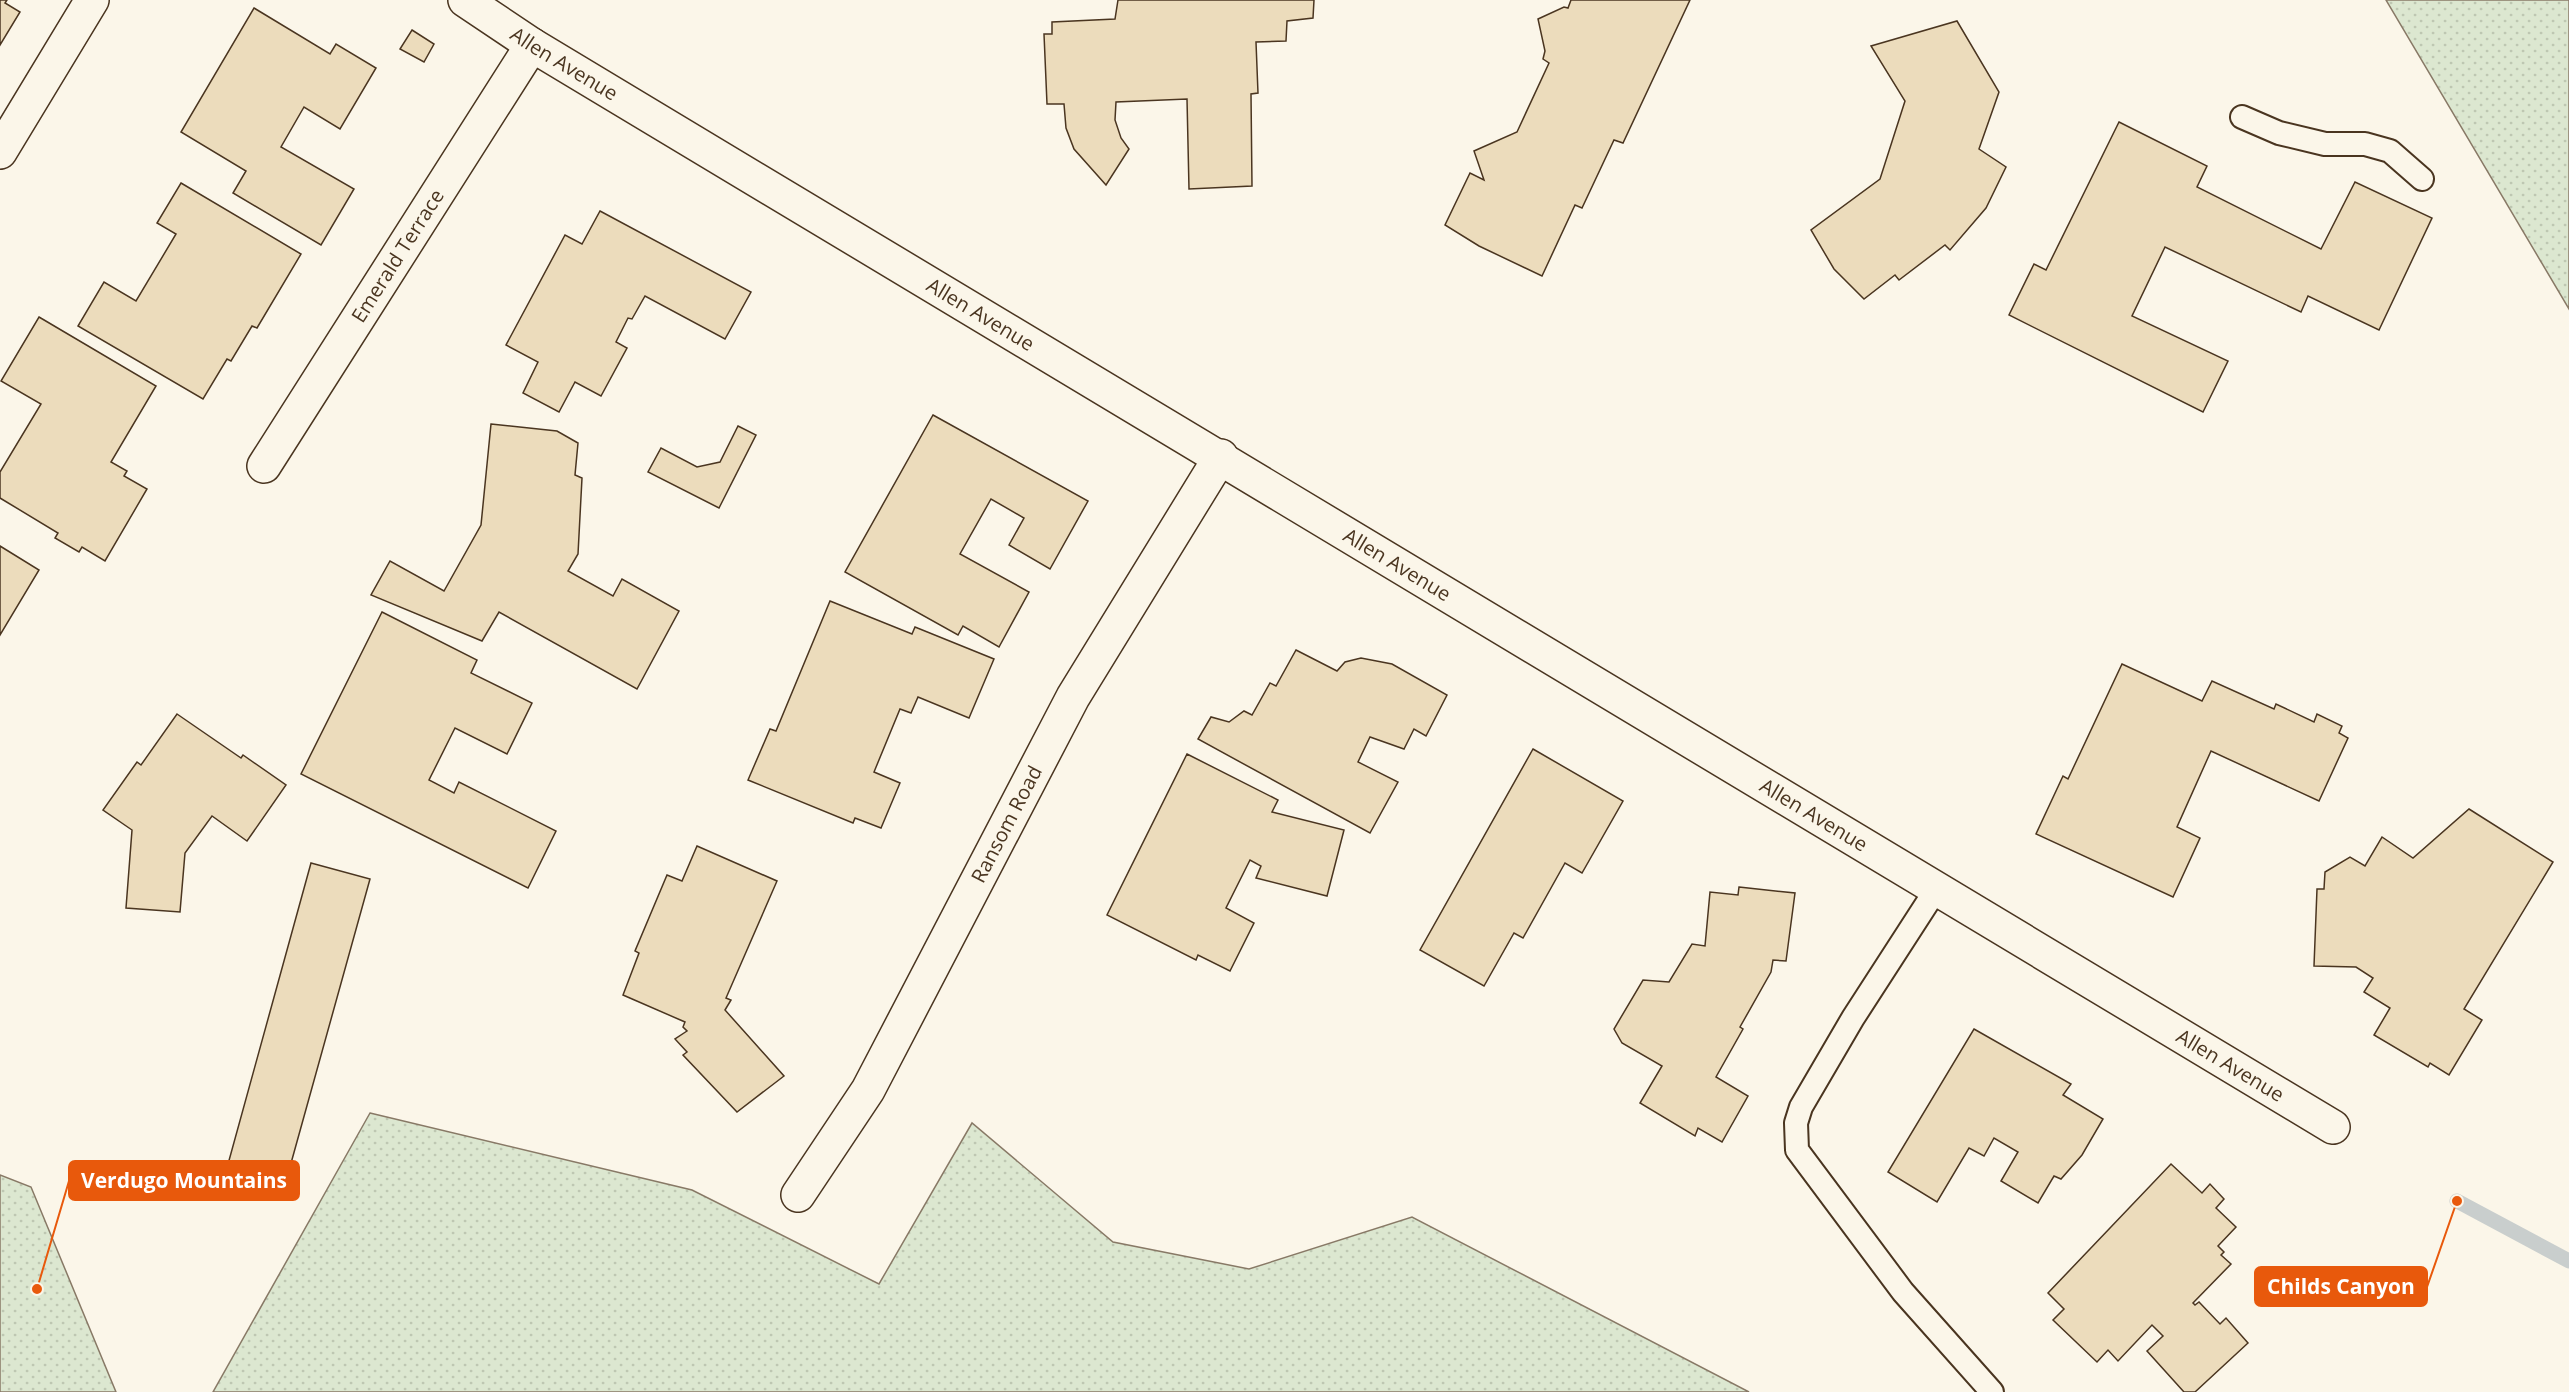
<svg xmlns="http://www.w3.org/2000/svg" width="2569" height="1392" viewBox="0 0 2569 1392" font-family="'Open Sans',sans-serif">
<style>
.grass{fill:url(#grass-dots);stroke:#887966;stroke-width:1.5}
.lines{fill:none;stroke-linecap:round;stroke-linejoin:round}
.stream{stroke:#c9cecd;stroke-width:15}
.building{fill:#ecdcbc;stroke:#4a3520;stroke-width:1.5}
.service-casing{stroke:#4a3520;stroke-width:26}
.minor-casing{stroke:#4a3520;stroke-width:36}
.service{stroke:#fbf6e9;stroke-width:22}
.minor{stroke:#fbf6e9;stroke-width:33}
.labels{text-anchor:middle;stroke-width:4.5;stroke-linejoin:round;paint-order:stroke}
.street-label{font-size:20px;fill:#4a3520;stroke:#fbf6e9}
.leader{fill:none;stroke:#e8590c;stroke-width:2}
.callout-dot{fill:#e8590c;stroke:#fbf6e9;stroke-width:2}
.callout{fill:#e8590c;stroke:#e8590c;stroke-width:2}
.callout-label{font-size:21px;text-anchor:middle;font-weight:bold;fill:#fff}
</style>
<defs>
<pattern id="grass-dots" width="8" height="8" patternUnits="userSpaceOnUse" patternTransform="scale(1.5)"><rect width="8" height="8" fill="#dce7d0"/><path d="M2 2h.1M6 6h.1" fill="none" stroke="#bec7b2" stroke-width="1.8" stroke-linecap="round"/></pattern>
</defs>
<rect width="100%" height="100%" fill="#fbf6e9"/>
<g class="grass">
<path d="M2386,0h183v309z"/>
<path d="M370,1113l322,77 187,94 93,-161 141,119 136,27 163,-52 337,175h-1536z"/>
<path d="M0,1175l31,12 85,205h-116z"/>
</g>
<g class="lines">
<path class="stream" d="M2457,1201l112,60"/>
</g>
<g class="building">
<path d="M0,0h7l-2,3 15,9 -20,33z"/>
<path d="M1118,0h196l-1,18 -26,3 -1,20 -30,1 2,51 -7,1 1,92 -63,3 -2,-90 -71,3 -1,18 6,18 8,11 -23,36 -32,-36 -8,-21 -2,-24h-17l-3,-70h8v-12l63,-3z"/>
<path d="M1571,0h119l-67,143 -9,-3 -32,68 -7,-3 -33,71 -63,-30 -34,-21 25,-52 14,7 -10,-29 43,-19 32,-69 -6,-4 2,-8 -7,-32 26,-12 4,1z"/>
<path d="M254,8l76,46 6,-10 40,24 -36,61 -36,-22 -23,40 73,42 -33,56 -88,-52 13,-22 -65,-39z"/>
<path d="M1957,21l42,71 -20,57 27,18 -20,41 -36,42 -5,-5 -46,35 -4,-5 -31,24 -30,-30 -23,-39 69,-51 25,-78 -34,-55z"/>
<path d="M412,30l22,14 -10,18 -24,-13z"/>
<path d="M2119,122l88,44 -10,21 124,62 34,-67 77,36 -53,112 -71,-34 -7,16 -136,-65 -33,69 96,45 -25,51 -194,-97 25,-51 12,6z"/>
<path d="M181,183l120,71 -44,74 -5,-2 -21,35 -4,-2 -24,40 -125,-73 26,-44 32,19 40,-67 -19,-11z"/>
<path d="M600,211l151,81 -26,47 -80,-43 -13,23 -4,-1 -12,24 11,6 -26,48 -26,-14 -16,30 -36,-19 15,-31 -32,-17 59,-110 17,9z"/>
<path d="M39,317l117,69 -45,76 16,9 -3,5 23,13 -42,72 -23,-14 -3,5 -24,-14 3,-5 -58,-35v-26l41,-68 -40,-23z"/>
<path d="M933,415l155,86 -38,68 -41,-24 15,-27 -33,-19 -31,55 69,38 -30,55 -36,-21 -5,9 -113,-63z"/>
<path d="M491,424l66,7 21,12 -3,32 7,3 -4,76 -10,17 45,25 9,-17 57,32 -42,78 -138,-77 -17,29 -111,-46 19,-34 54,30 37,-66z"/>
<path d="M738,426l18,9 -37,73 -71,-36 13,-24 36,19 23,-5z"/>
<path d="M0,546l39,24 -39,65z"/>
<path d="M830,601l82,33 3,-7 79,32 -25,59 -51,-21 -7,16 -11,-4 -26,63 26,11 -19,45 -26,-10 -2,5 -105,-43 22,-51 6,2z"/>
<path d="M382,612l95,48 -6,13 61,30 -25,51 -52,-26 -26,52 25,13 5,-11 97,49 -28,57 -227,-114z"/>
<path d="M1296,650l41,21 8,-9 16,-4 31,6 55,31 -21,41 -12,-7 -10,20 -34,-12 -12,25 40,20 -28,51 -172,-94 13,-22 18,5 15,-11 8,4 18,-32 6,3z"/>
<path d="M2122,664l80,37 10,-20 62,28 2,-5 38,18 3,-8 25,12 -3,7 9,5 -29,63 -108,-50 -34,76 23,11 -27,59 -137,-63 27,-58 5,3z"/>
<path d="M177,714l64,44 2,-3 43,30 -39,56 -35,-25 -27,37 -5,59 -54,-4 6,-78 -29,-20 34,-48 4,3z"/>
<path d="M1533,749l90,52 -41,72 -17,-10 -42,75 -9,-5 -30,53 -64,-36z"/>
<path d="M1187,754l91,46 -6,12 72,18 -17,66 -71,-18 5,-12 -11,-6 -24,48 28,15 -24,48 -32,-16 -2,5 -89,-45z"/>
<path d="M2469,809l84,53 -89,147 18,11 -33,55 -19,-12 -2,4 -54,-32 16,-27 -26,-16 9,-14 -17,-11 -42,-1 3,-77h7l1,-17 25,-15 15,9 17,-29 31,21z"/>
<path d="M697,846l80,35 -51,117 5,2 -6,10 59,66 -47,36 -54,-57 4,-3 -12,-13 12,-8 -4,-4 2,-5 -62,-27 16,-42 -4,-2 32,-76 15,6z"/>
<path d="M311,863l59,16 -87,313 -58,-17z"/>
<path d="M1739,887l56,6 -9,68 -13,-1 -2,12 -31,55 3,2 -27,48 32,19 -26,46 -24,-14 -3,8 -55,-33 22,-37 -40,-23 -8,-14 29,-49 26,2 23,-38 13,2 5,-54 28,3z"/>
<path d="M1974,1029l97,55 -8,11 40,24 -21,36 -21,24 -7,-3 -16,27 -37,-22 17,-29 -24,-14 -10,18 -15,-8 -32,54 -49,-30z"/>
<path d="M2171,1164l31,29 8,-9 14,15 -8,9 20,19 -18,19 6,6 -3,3 10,9 -38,39 2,2 4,-3 21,22 6,-6 22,25 -53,49h-11l-37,-41 16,-15 -11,-11 -34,36 -10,-11 -11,12 -44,-42 11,-11 -16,-16z"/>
</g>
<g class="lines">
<g class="service-casing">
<g id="service">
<path d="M2242,117l37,16 46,11h40l25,7 32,28"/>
<path d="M1937,888l-84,130 -52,89 -5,16 1,27 106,142 89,100"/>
</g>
</g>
<g class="minor-casing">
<g id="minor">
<path id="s1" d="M465,0l67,45 1801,1082"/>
<path d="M0,152l92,-152"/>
<path id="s2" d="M264,466l268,-421"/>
<path id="s3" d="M798,1195l70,-105 205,-393 148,-241"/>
</g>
</g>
<use href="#service" class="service"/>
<use href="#minor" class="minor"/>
</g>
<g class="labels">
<g class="street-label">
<text dy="7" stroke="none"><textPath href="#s1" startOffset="118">Allen Avenue</textPath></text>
<text dy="7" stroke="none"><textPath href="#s2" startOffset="249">Emerald Terrace</textPath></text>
<text dy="7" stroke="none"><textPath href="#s1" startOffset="604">Allen Avenue</textPath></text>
<text dy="7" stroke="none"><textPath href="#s1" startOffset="1090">Allen Avenue</textPath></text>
<text dy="7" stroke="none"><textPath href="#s1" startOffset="1576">Allen Avenue</textPath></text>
<text dy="7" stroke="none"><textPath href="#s3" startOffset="426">Ransom Road</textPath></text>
<text dy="7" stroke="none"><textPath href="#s1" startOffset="2062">Allen Avenue</textPath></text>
</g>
</g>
<path class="leader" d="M37 1289L69 1181M2457 1201L2427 1287"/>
<g class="callout-dot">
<circle cx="37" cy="1289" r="6"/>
<circle cx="2457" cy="1201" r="6"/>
</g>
<g class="callout">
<rect x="69" y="1161" width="230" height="39" rx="6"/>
<rect x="2255" y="1267" width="172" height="39" rx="6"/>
</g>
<g class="callout-label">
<text x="184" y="1188">Verdugo Mountains</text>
<text x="2341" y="1294">Childs Canyon</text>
</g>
</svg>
